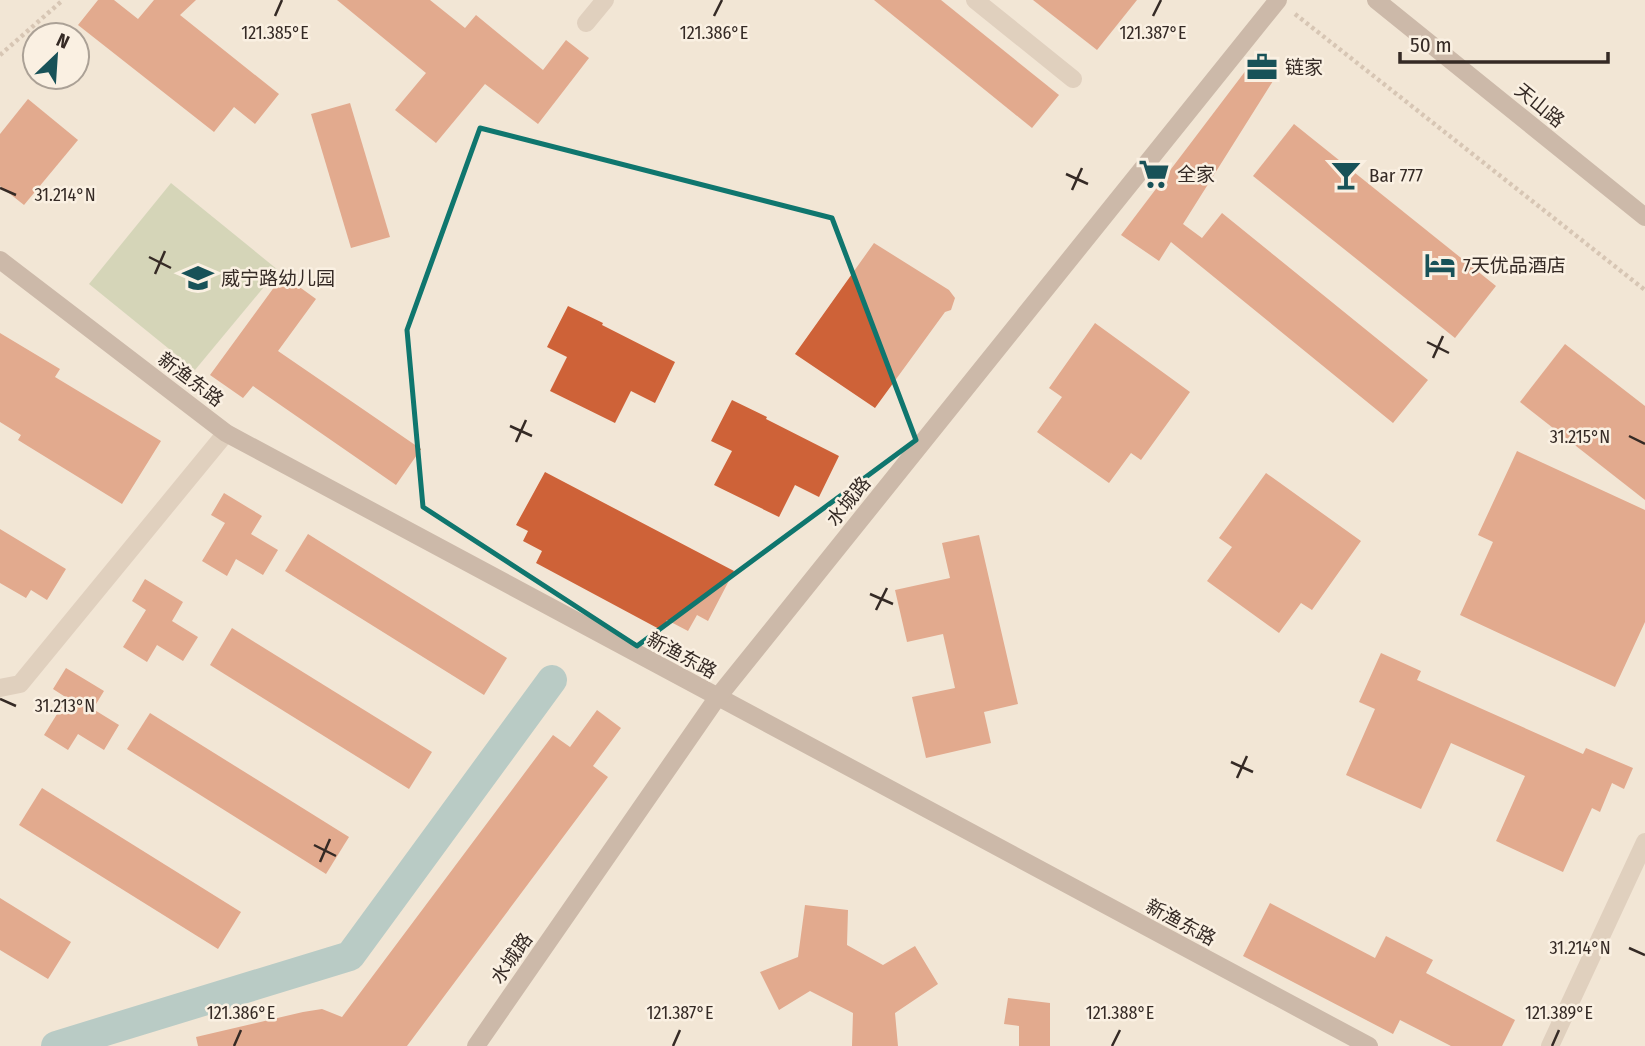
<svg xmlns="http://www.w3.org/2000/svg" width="1645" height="1046" viewBox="0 0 1645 1046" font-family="'Fira Sans Condensed','Noto Sans SC',sans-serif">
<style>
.green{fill:#b1c296}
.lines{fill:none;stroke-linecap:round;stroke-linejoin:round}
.canal{stroke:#73acb1;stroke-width:30}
.building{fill:#ce6238}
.path{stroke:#b7a08c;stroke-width:4.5;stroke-dasharray:3.5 3.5;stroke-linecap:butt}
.street{stroke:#cbb6a2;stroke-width:18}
.secondary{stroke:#9e8473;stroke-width:18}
.marked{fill:none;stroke:#0f766e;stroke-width:5;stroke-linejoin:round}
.ticks{fill:none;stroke:#352a25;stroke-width:2.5}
.labels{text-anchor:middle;stroke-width:5;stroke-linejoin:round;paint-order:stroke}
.poi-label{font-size:19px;fill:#352a25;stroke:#faf0e2;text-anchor:start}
.street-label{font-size:19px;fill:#352a25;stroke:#faf0e2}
.ticks-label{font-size:18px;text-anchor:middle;fill:#352a25;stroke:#faf0e2;stroke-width:5;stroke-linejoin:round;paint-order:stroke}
</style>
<rect width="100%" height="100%" fill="#f2e6d6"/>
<path class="green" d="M171,183l107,87 -83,100 -106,-86z"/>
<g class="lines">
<path class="canal" d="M56,1046l294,-90 202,-276"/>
</g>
<g class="building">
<path d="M98,0h16l24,19 16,-19h42l-16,15 99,79 -24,30 -21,-17 -20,25 -136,-107z"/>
<path d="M337,0h93l35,28 11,-13 67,55 23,-30 23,18 -51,66 -53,-40 -49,59 -41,-33 31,-37z"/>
<path d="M874,0h67l118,95 -27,33z"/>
<path d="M1033,0h104l-40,50z"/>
<path d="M1256,57l22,16 -95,151 19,14 20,-25 206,167 -35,43 -222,-181 -12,19 -38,-26z"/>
<path d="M28,99l50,41 -54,65 -24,-19v-52z"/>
<path d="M350,103l40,134 -39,11 -40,-134z"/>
<path d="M1294,124l202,162 -41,52 -202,-162z"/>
<path d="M874,243l75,47 6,8 -4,12 -6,2 -70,96 -80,-54z"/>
<path d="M283,275l33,24 -38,52 143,98 -25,36 -143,-99 -10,12 -33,-23z"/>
<path d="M568,306l35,17 -1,2 73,37 -20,41 -24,-12 -16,32 -65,-32 17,-34 -20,-10z"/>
<path d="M1095,323l95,69 -49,68 -10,-7 -22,30 -72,-51 25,-35 -13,-9z"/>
<path d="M0,333l60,36 -5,8 106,64 -39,63 -104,-64 3,-5 -21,-13z"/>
<path d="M1565,344l80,62v94l-125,-98z"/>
<path d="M732,400l35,17 -1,2 73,37 -20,41 -24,-12 -16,32 -65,-32 18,-34 -21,-10z"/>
<path d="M1517,451l128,59v112l-30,65 -155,-72 33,-73 -15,-7z"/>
<path d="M545,472l189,99 -26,50 -11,-6 -9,16 -21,-11 -6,10 -125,-67 6,-12 -19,-10 5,-10 -12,-6z"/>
<path d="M1266,473l95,68 -49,69 -11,-7 -22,30 -72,-52 25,-34 -13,-9z"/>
<path d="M224,493l38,23 -11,18 27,16 -15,25 -27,-16 -9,17 -25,-15 23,-38 -14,-8z"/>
<path d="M0,529l66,40 -19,31 -16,-10 -5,8 -26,-15z"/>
<path d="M308,534l199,124 -23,37 -199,-124z"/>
<path d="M979,535l39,169 -34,8 7,31 -65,15 -14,-61 43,-9 -12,-54 -36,8 -12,-52 55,-12 -8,-35z"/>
<path d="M145,579l38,23 -11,19 26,16 -15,24 -26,-16 -10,17 -24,-15 23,-37 -14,-9z"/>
<path d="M232,628l200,124 -23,37 -199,-124z"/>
<path d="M1381,653l40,18 -4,9 166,74 3,-6 47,20 -9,21 -12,-6 -12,29 -8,-4 -29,64 -67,-31 29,-65 -74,-33 -30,66 -75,-34 29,-66 -16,-7z"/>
<path d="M66,668l38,23 -11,18 26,16 -15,25 -26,-16 -10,16 -24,-15 23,-37 -14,-9z"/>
<path d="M597,710l24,18 -28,38 15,11 -201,269h-209l-2,-9 107,-25 19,-3 20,8 211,-282 17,12z"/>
<path d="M150,713l199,124 -23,37 -199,-125z"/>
<path d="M42,788l199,124 -23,37 -199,-124z"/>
<path d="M0,898l71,44 -23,37 -48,-29z"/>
<path d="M1270,903l105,55 11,-22 47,24 -7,13 89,47 -13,26h-51l-51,-26 -7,14 -150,-78z"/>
<path d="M805,905l43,5 -1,35 36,20 32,-19 23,38 -43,29 3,33h-46l1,-33 -43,-22 -31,19 -19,-38 38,-15z"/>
<path d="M1008,998l42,5v43h-31v-20l-15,-2z"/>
</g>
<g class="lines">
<g class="path">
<path d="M1295,14l350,276"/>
<path d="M0,55l63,-55"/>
</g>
<g class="street">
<path d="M975,0l98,79"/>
<path d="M586,23l19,-23"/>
<path d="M0,688l20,-4 206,-251"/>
<path d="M1550,1046l95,-204"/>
</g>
<g class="secondary">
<path d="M1376,0l269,217"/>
<path d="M0,260l226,173 1143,613"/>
<path d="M476,1046l241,-348 561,-698"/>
</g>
</g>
<path d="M0 0H1645V1046H0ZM480,128l352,90 84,222 -279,206 -214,-139 -16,-177z" fill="#f2e6d6" fill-opacity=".55" fill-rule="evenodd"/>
<path class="marked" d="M480,128l352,90 84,222 -279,206 -214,-139 -16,-177z"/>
<path class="ticks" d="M275,16l7,-16M714,16l8,-16M1153,16l8,-16M1066,174l22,10M0,188l16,7M1072,190l10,-22M149,257l22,11M155,274l10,-23M1427,342l22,11M1433,358l10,-22M510,426l22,10M1629,436l16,8M516,442l10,-22M870,594l23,10M876,610l11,-22M0,699l16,7M1231,762l22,10M1237,778l10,-22M314,845l22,11M320,862l10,-23M1629,948l16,7M234,1046l7,-16M673,1046l7,-16M1112,1046l8,-16M1552,1046l7,-16"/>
<defs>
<g id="office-bare" transform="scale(2.415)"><path d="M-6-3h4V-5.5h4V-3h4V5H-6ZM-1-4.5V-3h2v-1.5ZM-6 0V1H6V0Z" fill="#185258" stroke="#faf0e2" stroke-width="2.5" paint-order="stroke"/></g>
<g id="supermarket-bare" transform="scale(2.415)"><path d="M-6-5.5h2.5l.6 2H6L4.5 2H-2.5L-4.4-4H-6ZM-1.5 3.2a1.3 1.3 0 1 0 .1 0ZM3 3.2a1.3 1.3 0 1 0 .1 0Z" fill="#185258" stroke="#faf0e2" stroke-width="2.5" paint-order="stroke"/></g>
<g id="bar-bare" transform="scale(2.415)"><path d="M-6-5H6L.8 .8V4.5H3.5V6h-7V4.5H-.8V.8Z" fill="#185258" stroke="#faf0e2" stroke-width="2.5" paint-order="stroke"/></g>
<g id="hotel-bare" transform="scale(2.415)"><path d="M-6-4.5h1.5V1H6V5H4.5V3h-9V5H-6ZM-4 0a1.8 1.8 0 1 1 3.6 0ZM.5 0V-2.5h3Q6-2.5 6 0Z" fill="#185258" stroke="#faf0e2" stroke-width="2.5" paint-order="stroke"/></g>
<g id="school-bare" transform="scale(2.415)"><path d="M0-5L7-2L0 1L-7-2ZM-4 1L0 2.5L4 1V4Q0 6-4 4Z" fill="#185258" stroke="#faf0e2" stroke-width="2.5" paint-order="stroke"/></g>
</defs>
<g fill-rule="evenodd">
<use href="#office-bare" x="1262" y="67"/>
<use href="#supermarket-bare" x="1154" y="174"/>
<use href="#bar-bare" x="1346" y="175"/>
<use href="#hotel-bare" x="1440" y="265"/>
<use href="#school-bare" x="198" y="278"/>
</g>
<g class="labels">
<g class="poi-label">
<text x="1285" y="74">链家</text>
<text x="1177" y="181">全家</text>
<text x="1369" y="182">Bar 777</text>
<text x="1463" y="272">7天优品酒店</text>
<text x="221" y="285">威宁路幼儿园</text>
</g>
<g class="street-label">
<text transform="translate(1540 105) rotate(39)" y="7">天山路</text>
<text transform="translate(191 379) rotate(37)" y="7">新渔东路</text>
<text transform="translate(848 501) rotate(-51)" y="7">水城路</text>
<text transform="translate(682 655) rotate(28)" y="7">新渔东路</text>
<text transform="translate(1181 922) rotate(28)" y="7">新渔东路</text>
<text transform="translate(511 958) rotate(-55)" y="7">水城路</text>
</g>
</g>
<g class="ticks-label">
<text x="275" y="39">121.385°E</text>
<text x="714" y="39">121.386°E</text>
<text x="1153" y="39">121.387°E</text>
<text x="65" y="201">31.214°N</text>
<text x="1580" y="443">31.215°N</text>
<text x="65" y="712">31.213°N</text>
<text x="1580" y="954">31.214°N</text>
<text x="241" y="1019">121.386°E</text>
<text x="680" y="1019">121.387°E</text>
<text x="1120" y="1019">121.388°E</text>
<text x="1559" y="1019">121.389°E</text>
</g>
<g transform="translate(56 56) rotate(25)"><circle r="33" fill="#faf0e2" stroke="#aba196" stroke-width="2"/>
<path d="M0-5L12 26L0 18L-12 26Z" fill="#185258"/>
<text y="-10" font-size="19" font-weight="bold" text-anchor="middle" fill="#352a25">N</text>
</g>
<path d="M1400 52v10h208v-10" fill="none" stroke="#352a25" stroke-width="3.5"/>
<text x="1410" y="52" font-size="21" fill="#352a25" stroke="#faf0e2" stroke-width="5" paint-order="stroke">50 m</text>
</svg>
